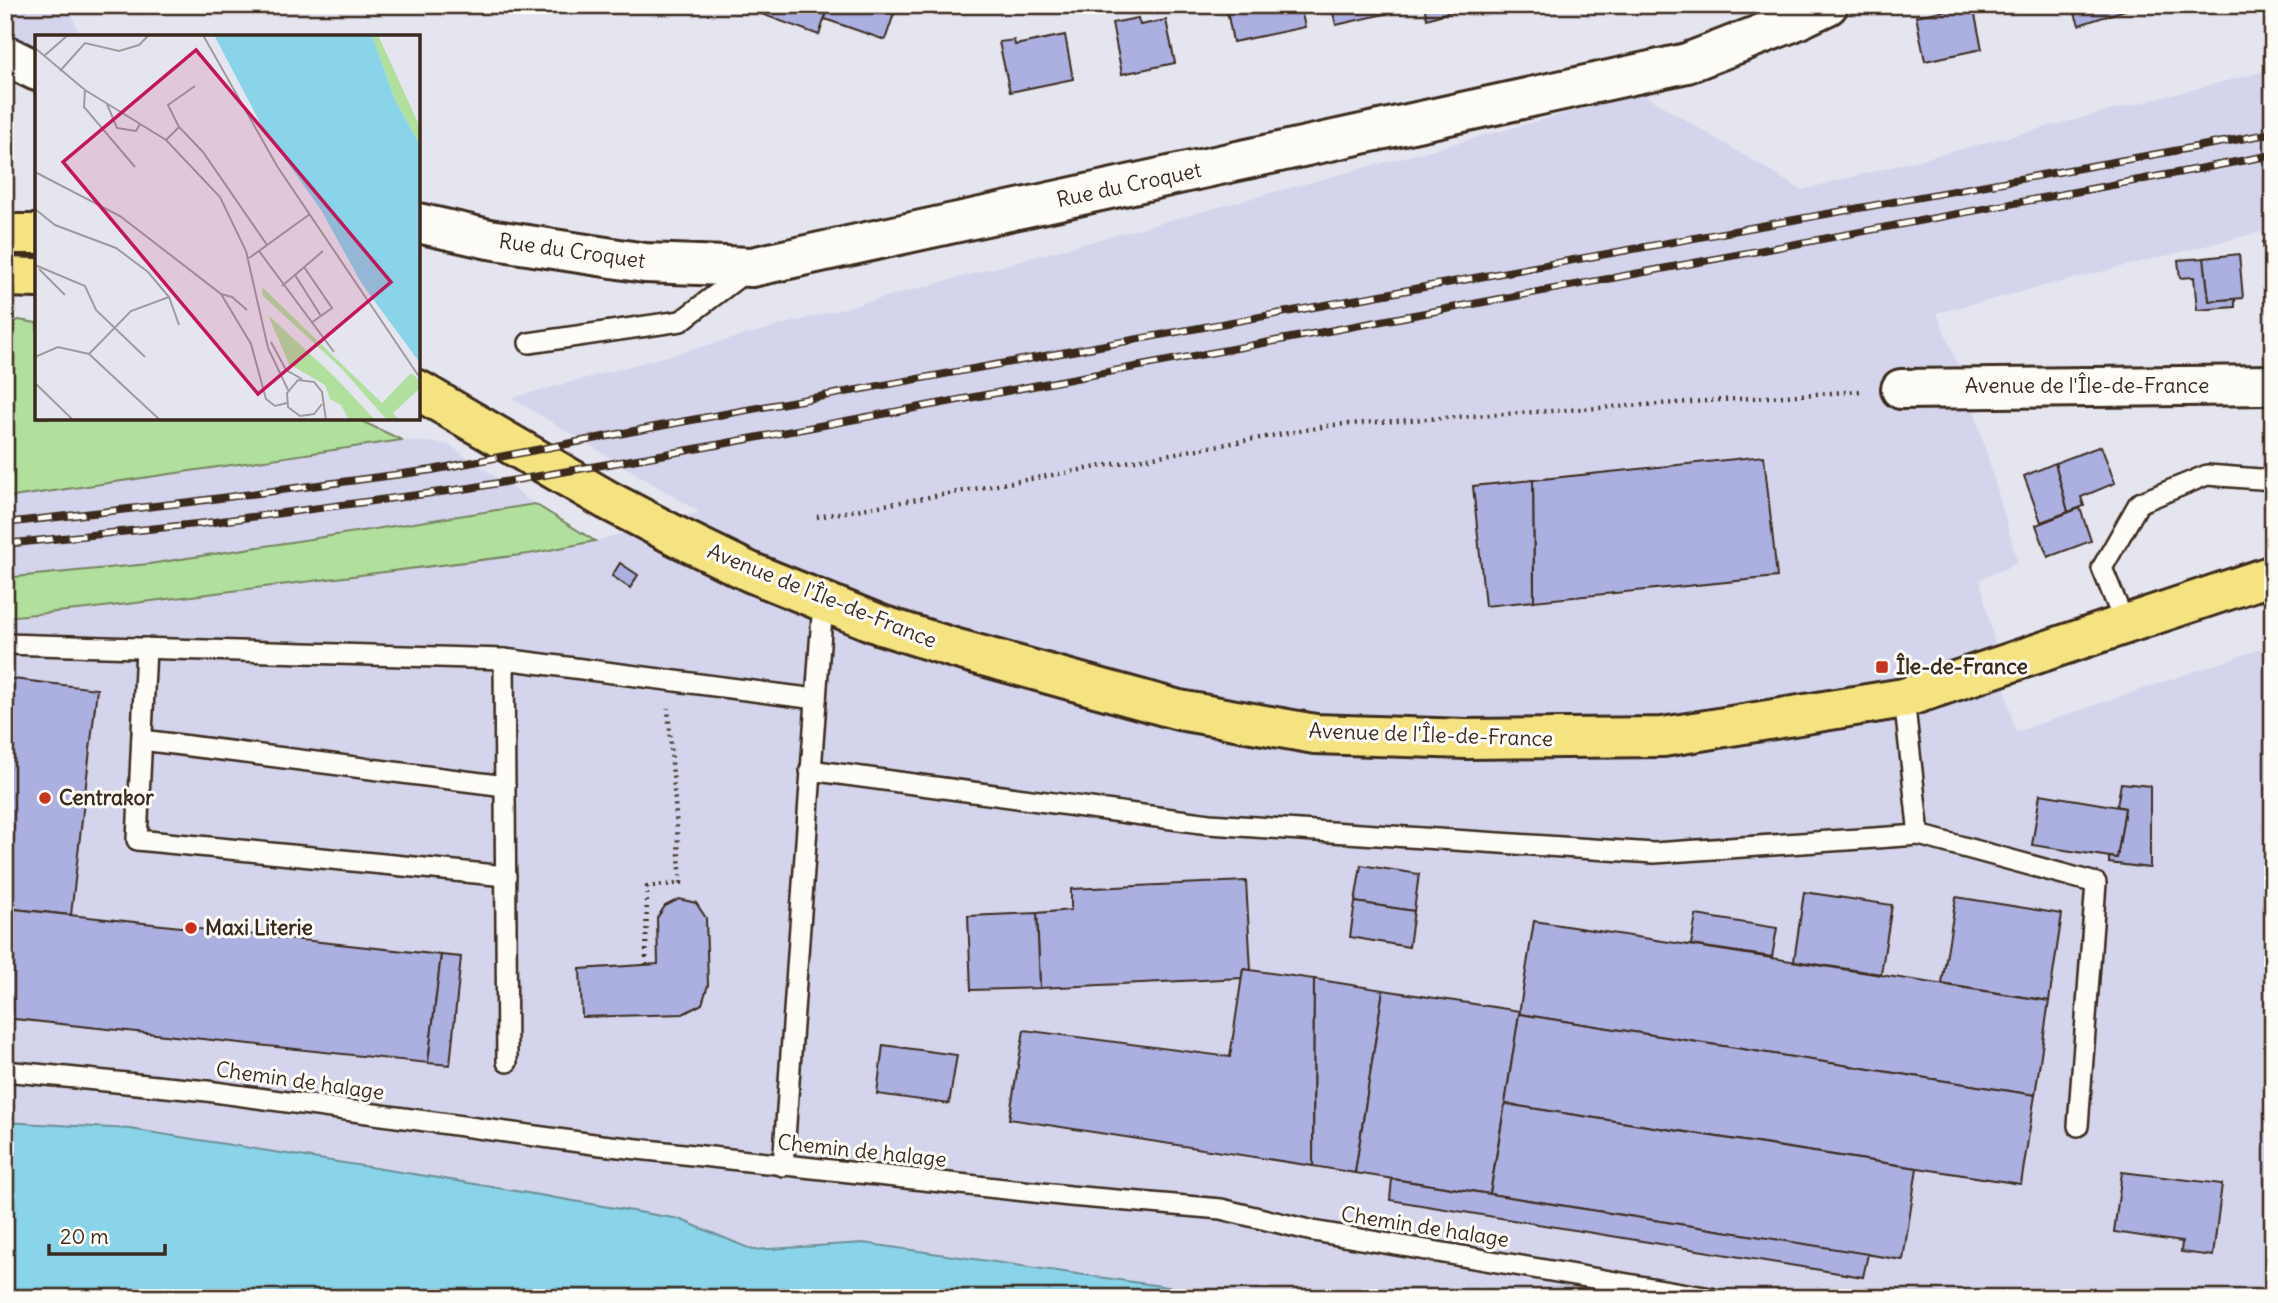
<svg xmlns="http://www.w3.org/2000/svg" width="2278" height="1303" viewBox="0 0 2278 1303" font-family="Delius,sans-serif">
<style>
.built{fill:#d4d5ec}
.green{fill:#b1df9e;stroke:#76845e;stroke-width:2}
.water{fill:#8ad4ea;stroke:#6a9098;stroke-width:2}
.building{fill:#acb0e1;stroke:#3b2a1e;stroke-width:2}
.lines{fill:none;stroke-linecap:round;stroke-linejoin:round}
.service-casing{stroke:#3b2a1e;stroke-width:24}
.minor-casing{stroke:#3b2a1e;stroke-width:44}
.primary-casing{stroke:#3b2a1e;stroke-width:44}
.path{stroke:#3b2a1e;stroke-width:4.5;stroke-dasharray:2 5;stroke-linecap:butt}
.service{stroke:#fdfcf7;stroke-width:19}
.minor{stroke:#fdfcf7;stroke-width:38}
.primary{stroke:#f5e382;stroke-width:38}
.rail-casing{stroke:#3b2a1e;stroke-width:8}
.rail{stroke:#fdfcf7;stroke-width:5;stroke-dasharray:16;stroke-linecap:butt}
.poi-dot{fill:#c8321e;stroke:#fdfcf7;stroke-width:2.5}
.labels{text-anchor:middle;stroke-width:6;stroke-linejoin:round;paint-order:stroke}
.street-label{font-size:21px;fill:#3b2a1e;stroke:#fdfcf7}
.poi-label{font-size:21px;font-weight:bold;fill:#3b2a1e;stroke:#fdfcf7;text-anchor:start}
.inset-road{fill:none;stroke:#a19a9c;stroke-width:2}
.view{fill:#c2185b;fill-opacity:0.15;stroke:#c2185b;stroke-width:3.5}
.inset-edge{fill:none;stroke:#3b2a1e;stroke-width:3.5}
</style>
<rect width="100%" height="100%" fill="#e5e5f0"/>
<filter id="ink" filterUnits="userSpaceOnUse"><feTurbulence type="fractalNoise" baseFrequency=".0143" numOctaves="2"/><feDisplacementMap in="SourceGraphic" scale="14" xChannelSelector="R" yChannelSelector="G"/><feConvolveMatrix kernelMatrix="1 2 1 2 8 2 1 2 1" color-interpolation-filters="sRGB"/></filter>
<g filter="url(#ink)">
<g class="built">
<path d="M5,5h62l14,32h-44v11l-32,-19z"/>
<path d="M2273,69v160l-336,84 33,82 48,168 -38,16 35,153 258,-87v653h-1029l-381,-55 -110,7 -74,-31 -228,-39 -321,-51 -125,-7v-505l82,-8 442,-55 66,-13 104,-29 -187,-114 1129,-305 160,97z"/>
<path d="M402,440l46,4 87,60 -386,60 -144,14v-80z"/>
</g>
<g class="green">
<path d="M19,320l18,3v95h318l47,22 -397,58v-174z"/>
<path d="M535,504l60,37 -66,13 -442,55 -82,8v-39l144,-14z"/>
</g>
<path class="water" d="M5,1122l125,7 321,51 228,39 74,31 110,-7 381,55h-1239z"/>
<g class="building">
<path d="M749,5h80l-10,30 -71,-26z"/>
<path d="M829,5h68l-12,35 -60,-21z"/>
<path d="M1226,5h74l5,22 -72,15z"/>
<path d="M1331,5h56l2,8 -53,12z"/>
<path d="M1424,5h26l2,6 -25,8z"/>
<path d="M1973,5l9,44 -57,12 -9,-45z"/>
<path d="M2072,5h58l1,3 -52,17z"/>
<path d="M1138,18l2,7 26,-5 9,43 -53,11 -10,-51z"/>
<path d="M1065,35l8,44 -63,13 -11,-50 15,-2 1,5z"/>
<path d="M2273,240v82h-2l-8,-80z"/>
<path d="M2239,254l4,44 -34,3 -5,-43z"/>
<path d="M2204,258l5,43 26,-2v8l-38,3 -3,-33 -14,1 -2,-18z"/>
<path d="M2101,446l14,37 -34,14 3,9 -16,6 -13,-49z"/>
<path d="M1764,456l13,121 -243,24 -1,-121z"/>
<path d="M2055,463l13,49 -27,10 -17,-46z"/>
<path d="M1533,480l1,121 -49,5 -12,-120z"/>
<path d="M2080,508l11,33 -43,16 -12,-32z"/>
<path d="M620,563l18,12 -8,13 -18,-12z"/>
<path d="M5,678l92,11 -26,226 -66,-7z"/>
<path d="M2121,783l29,3v82l-41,-5v-6l8,1 8,-50 -8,-2z"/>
<path d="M2040,794l85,14 -8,50 -85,-13z"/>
<path d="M1361,865l58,9 -5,37 -59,-9z"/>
<path d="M1246,881l5,89 -8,-1 -1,9 -202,10 -3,-75 34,-3v-21z"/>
<path d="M1804,892l88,13 -11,69 -87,-13z"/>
<path d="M1956,897l106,17 -13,87 -107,-17z"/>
<path d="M679,899l17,4 10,15 2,67 -6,19 -19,10 -101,3 -2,-48 78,-5 -1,-46 8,-12z"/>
<path d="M1355,902l59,9 -5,36 -59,-10z"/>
<path d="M5,908l436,47 -13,108 -423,-45z"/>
<path d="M1037,913l3,75 -69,2 -3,-74z"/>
<path d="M1696,915l81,13 -5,29 -81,-12z"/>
<path d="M1534,921l515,80 -14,94 -516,-81z"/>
<path d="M441,955l20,2 -11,108 -22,-2z"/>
<path d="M1243,969l71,10 -1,187 -304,-47 15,-89 206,27z"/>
<path d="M1314,979l69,11 -28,183 -42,-7z"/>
<path d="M1383,990l137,21 -30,183 -135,-21z"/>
<path d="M1519,1014l516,81 -14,89 -516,-80z"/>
<path d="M883,1045l74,10 -8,49 -72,-10z"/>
<path d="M1505,1104l412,64 -14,92 -413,-66z"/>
<path d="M2122,1172l100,12 -9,72 -32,-4 1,-10 -68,-10z"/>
<path d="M1392,1179l98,15 378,60 -5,23 -473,-77z"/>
</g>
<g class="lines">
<g class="service-casing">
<g id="service">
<path d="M529,343l152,-22 67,-51"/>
<path d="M2125,624l-23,-56 37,-65 68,-28 66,5"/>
<path d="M5,644l499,15 312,40"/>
<path d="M146,648l-9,192 369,36"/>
<path d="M504,659l3,403"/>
<path d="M1904,698l15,137 177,48 -18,243"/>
<path d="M142,740l363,46"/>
<path d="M810,770l399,54 445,29 265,-18"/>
<path d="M5,1071l202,20 394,54 469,51 151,13 92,22 398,67"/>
<path d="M783,1166l40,-564"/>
</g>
</g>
<g class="minor-casing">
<g id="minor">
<path d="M5,55l32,16"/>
<path d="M418,223l71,16 156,24 107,4 935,-204 103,-40 38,-18"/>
<path d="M1901,389l372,-4"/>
</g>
</g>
<g class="primary-casing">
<g id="primary">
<path d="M5,234h32"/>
<path d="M5,277l32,1"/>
<path d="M418,390l189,110 71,37 72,35 131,53 73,23 225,62 136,24 152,5 196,-2 241,-39 369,-123"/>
</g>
</g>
<g class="path">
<path d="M817,517l516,-92 529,-34"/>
<path d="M646,965l1,-78 34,-4 -13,-175"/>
</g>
<use href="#service" class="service"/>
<use href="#minor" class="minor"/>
<use href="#primary" class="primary"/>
<g class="rail-casing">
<g id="rail">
<path d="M5,523l185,-21 242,-32 254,-49 1587,-288"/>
<path d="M5,544l201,-21 264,-35 225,-39 1578,-294"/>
</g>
</g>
<use href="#rail" class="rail"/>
</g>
</g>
<g class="poi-dot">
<rect x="1875" y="660" width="14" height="14" rx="3.5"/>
<circle cx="45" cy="798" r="7"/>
<circle cx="191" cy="928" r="7"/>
</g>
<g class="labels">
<g class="street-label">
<text transform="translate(1129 185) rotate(-12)" y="7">Rue du Croquet</text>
<text transform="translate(572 251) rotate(8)" y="7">Rue du Croquet</text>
<text x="2087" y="393">Avenue de l'Île-de-France</text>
<text transform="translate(822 596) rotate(22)" y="7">Avenue de l'Île-de-France</text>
<text transform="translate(1431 735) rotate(2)" y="7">Avenue de l'Île-de-France</text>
<text transform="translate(300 1081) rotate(8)" y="7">Chemin de halage</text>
<text transform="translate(862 1151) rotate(6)" y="7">Chemin de halage</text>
<text transform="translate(1425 1227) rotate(9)" y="7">Chemin de halage</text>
</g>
<g class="poi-label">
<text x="1896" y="674">Île-de-France</text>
<text x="59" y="805">Centrakor</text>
<text x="205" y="935">Maxi Literie</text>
</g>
</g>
<g transform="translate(35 35)">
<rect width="385" height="385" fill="#e5e5f0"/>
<path d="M337,0h6l42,92v18l-25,-45zM227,252l120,116 29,-30 9,8v7l-27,25 6,7h-12l-45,-51 -79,-73zM233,280l67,62 40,43h-26l-8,-15 -11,-6 -5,-14 -36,-21z" fill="#b1df9e"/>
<path d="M179,0h158l23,65 25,45v218l-58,-79 -41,-74 -58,-82z" fill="#8ad4ea"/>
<path class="inset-road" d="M168,0l74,131 143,212M0,13l50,42 81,50 54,57 26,54 22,97 20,42M9,21l24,-21M25,36l25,-28 34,8 20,-6 10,-10M50,55l-1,17 51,60M72,69l10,24 19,3 4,-7M144,92l24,25 64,93M131,105l13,-13 -11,-22 27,-19M0,137l85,44 101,78 30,50 15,55 9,7 12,-3M0,174l20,16 61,23 32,24 21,25 10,28M224,216l75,101M214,223l61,-44M0,230l50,21 11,24 49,47M269,232l28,41 -21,15M4,234l26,26M260,240l26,41M247,251l41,-35M186,259l11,3 15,13M236,307l15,28 16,9M54,319l42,-43 38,-14M0,322l23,-10 31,7 71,66M0,348l38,37M287,369l-8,10 -14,2 -12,-9 -1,-14 11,-13 16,2 8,10 4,28"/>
<path class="view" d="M161,15l195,232 -133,112 -195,-232z"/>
<rect width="385" height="385" class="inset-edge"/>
</g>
<rect width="2278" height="1303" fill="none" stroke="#fdfcf7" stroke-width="28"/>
<rect x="14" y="14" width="2250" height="1275" fill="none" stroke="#3b2a1e" stroke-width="2.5" filter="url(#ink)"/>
<path d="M49 1244v10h116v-10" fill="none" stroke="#3b2a1e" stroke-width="3.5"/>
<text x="60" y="1244" font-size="21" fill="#3b2a1e" stroke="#fdfcf7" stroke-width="5" paint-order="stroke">20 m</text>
</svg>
